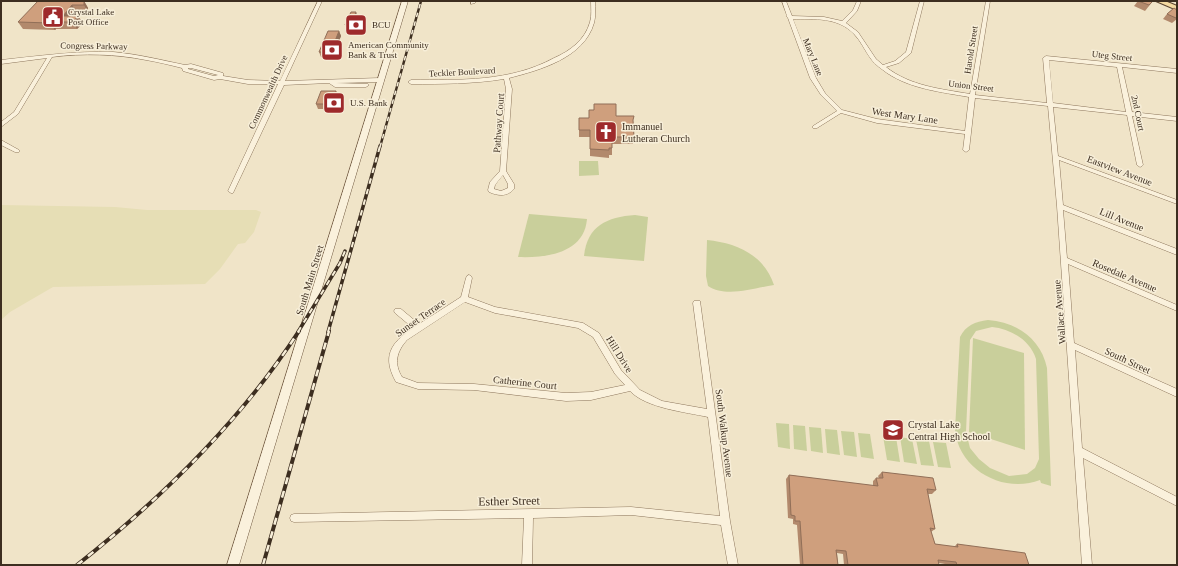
<svg xmlns="http://www.w3.org/2000/svg" width="1178" height="566" viewBox="0 0 1178 566" font-family="Georgia,serif">
<style>
.farmland{fill:#e6deb5}
.green{fill:#c9cf9b;fill-rule:evenodd}
.lines{fill:none;stroke-linecap:round;stroke-linejoin:round}
.street-casing{stroke:#8d765c;stroke-width:1}
.secondary-casing{stroke:#6f573f;stroke-width:1}
.primary-casing{stroke:#5b4430;stroke-width:2}
.street{fill:#faf1dc;fill-rule:evenodd}
.secondary{fill:#faf1dc;fill-rule:evenodd}
.primary{fill:#f3d9a0;fill-rule:evenodd}
.rail-far2-casing{stroke:#3d2e20;stroke-width:2.5}
.rail-far1-casing{stroke:#3d2e20;stroke-width:3.5}
.rail-casing{stroke:#3d2e20;stroke-width:4}
.rail-far2{stroke:#f7eed8;stroke-width:1.5;stroke-dasharray:4.5;stroke-linecap:butt}
.rail-far1{stroke:#f7eed8;stroke-width:2;stroke-dasharray:5.5;stroke-linecap:butt}
.rail{stroke:#f7eed8;stroke-width:2.5;stroke-dasharray:7;stroke-linecap:butt}
.wall{fill:#b2896c}
.shaded-wall{fill:#916f58}
.building{fill:#cf9f7d;stroke:#916f58}
.labels{text-anchor:middle;stroke-width:3;stroke-linejoin:round;paint-order:stroke}
.far-poi-label{font-size:9px;fill:#3d2e20;stroke:#f7eed8;text-anchor:start}
.far-street-label{font-size:9px;fill:#3d2e20;stroke:#f7eed8}
.street-label{font-size:10px;fill:#3d2e20;stroke:#f7eed8}
.poi-label{font-size:10px;fill:#3d2e20;stroke:#f7eed8;text-anchor:start}
.near-street-label{font-size:12px;fill:#3d2e20;stroke:#f7eed8}
</style>
<rect width="100%" height="100%" fill="#f0e4c8"/>
<path class="farmland" d="M1,205l114,2 32,3h109l5,2 -7,20 -9,11 -7,1 -18,25 -15,15 -152,3 -43,25 -9,8z"/>
<g class="green">
<path d="M579,161h19l1,14 -20,1z"/>
<path d="M529,214l58,5c-3,35 -42,39 -69,38z"/>
<path d="M635,215l13,2 -4,44 -60,-5c3,-30 23,-39 51,-41z"/>
<path d="M707,240c30,3 57,15 67,45 -20,3 -48,13 -66,1l-2,-10z"/>
<path d="M988,320c29,2 53,19 59,48l4,118 -10,-3 -1,-3c-35,14 -81,-9 -85,-50l5,-93c6,-12 15,-15 28,-17zM992,327c19,2 38,13 44,32l3,100 -4,9 -8,6 -18,2 -19,-8 -11,-9 -9,-11 -4,-16 4,-92 6,-9z"/>
<path d="M973,338l51,15 1,97 -56,-18z"/>
<path d="M776,423l13,1 1,25 -12,-2z"/>
<path d="M793,425l12,1 2,25 -13,-2z"/>
<path d="M809,427l12,1 2,25 -12,-2z"/>
<path d="M825,429l12,1 3,25 -13,-2z"/>
<path d="M841,431l13,1 3,25 -13,-2z"/>
<path d="M858,433l12,1 4,25 -13,-2z"/>
<path d="M883,436l13,1 4,25 -13,-2z"/>
<path d="M900,437l12,2 5,25 -13,-2z"/>
<path d="M916,439l13,2 5,25 -13,-1z"/>
<path d="M933,442l13,1 5,25 -13,-1z"/>
</g>
<g class="lines">
<g class="street-casing">
<g id="street">
<path d="M318,1h4l-37,80 95,-3 3,2 -3,2 -44,1 32,1 1,1 -3,2h-31l-6,-4 -45,2 -51,108h-2l-3,-2 50,-107h-30l-28,-5 -6,1 -31,-9 -1,-3c-12,-3 -24,-6 -36,-8 -30,-6 -63,-7 -94,-3l-34,57 -17,13v-5l13,-10 33,-54 -46,6v-4c38,-4 73,-9 112,-8 24,2 48,8 72,13l6,-1 32,9v3l25,4 32,1zM188,68h3l27,7 -4,1 -26,-7z"/>
<path d="M471,1h4v2l-4,1z"/>
<path d="M591,1h4c0,7 1,15 -1,22 -10,35 -54,47 -85,55l3,11 -6,82 8,13v5c-7,8 -16,7 -25,3l-1,-2 2,-8 10,-11 6,-82 -2,-10c-31,5 -62,5 -93,5l-3,-2 3,-2c49,0 99,2 143,-22 16,-7 31,-18 36,-36 2,-7 1,-14 1,-21zM503,175l5,9v4l-7,3 -7,-2 1,-4z"/>
<path d="M782,1h4l6,15 32,1 18,4 11,-11 4,-9h4l-4,10 -11,12 12,9 18,27 7,6 12,-4 11,-9 14,-51h4l-13,52 -12,10 -13,4c24,19 55,22 84,27l16,-93h4l-15,94 72,8 -4,-45 3,-2 131,13v4l-55,-6 10,45 45,5v4l-45,-5 11,49 -1,1 -2,1 -3,-2 -10,-50 -74,-8 5,49 119,44v4l-118,-44 4,45 114,44v6l-114,-45 4,48 110,47v6l-109,-47 6,79 103,46v8l-102,-47 7,98 95,49v9l-94,-48 9,107h-10l-25,-359 -9,-100 -73,-8 -6,52 -3,2 -3,-2 2,-16 -88,-11 -36,-10 -24,15h-4v-2l24,-15 -16,-16 -11,-17 -22,-60 -1,-1v-1zM793,19c21,0 45,-2 61,15 7,7 11,17 17,25 4,6 11,10 16,14 24,16 54,19 82,24l-4,34 -88,-12 -35,-9 -17,-17 -9,-15zM1049,60l68,7 9,45 -73,-9z"/>
<path d="M1,140l18,10v2h-4l-14,-7z"/>
<path d="M469,275l2,1 1,2 -4,19 27,10 88,16 16,10 22,37 19,20 22,11 45,8 -14,-106 1,-2h6l30,220 8,44h-10l-7,-40 -90,-10 -98,3 -1,47h-10l2,-47 -230,4 -3,-1 -1,-3 1,-3 3,-1 337,-7 89,9 -12,-99c-23,-5 -62,-9 -78,-26l-39,9 -25,1 -92,-11 -56,-1 -22,-7c-14,-25 -6,-39 17,-54l-18,-15 -1,-2 1,-2h6l18,15 42,-27 5,-19 1,-2zM465,302l30,11 83,15 15,9 22,37 10,11 -34,7 -25,1 -92,-9 -56,-1 -16,-6c-8,-13 -6,-25 5,-37z"/>
</g>
</g>
<g class="secondary-casing">
<path id="secondary" d="M402,1h6l-169,564h-12z"/>
</g>
<g class="primary-casing">
<path id="primary" d="M1156,1h9l12,5v4z"/>
</g>
<use href="#street" class="street"/>
<use href="#secondary" class="secondary"/>
<use href="#primary" class="primary"/>
<g class="rail-far2-casing">
<path id="rail-far2" d="M380,147l41,-146"/>
</g>
<g class="rail-far1-casing">
<g id="rail-far1">
<path d="M298,332l42,-69 5,-12"/>
<path d="M328,332l52,-186"/>
</g>
</g>
<g class="rail-casing">
<g id="rail">
<path d="M77,565c85,-67 163,-143 222,-234"/>
<path d="M263,565l66,-234"/>
</g>
</g>
<use href="#rail-far2" class="rail-far2"/>
<use href="#rail-far1" class="rail-far1"/>
<use href="#rail" class="rail"/>
</g>
<g class="wall">
<path d="M84,1l4,7v4h-11l-3,4h4l5,7 -6,6h-21l-1,1 -32,-1 -5,-7z"/>
<path d="M1138,1h15l-8,10 -11,-5z"/>
<path d="M1174,8l3,11 -5,4 -9,-4 4,-5z"/>
<path d="M358,17l5,1 1,5 -3,7h-14l-2,-5z"/>
<path d="M339,31l2,5 -2,5 2,5 -3,7h-3l-2,4h-12l-2,-5z"/>
<path d="M336,91l2,5 -4,13h-16l-2,-5z"/>
<path d="M594,110l22,6 18,7 -1,2 1,12 -1,7h-21v11h-3v3l-19,-2v-19h-11v-19h10z"/>
<path d="M882,472l54,18 -4,4h-4l7,35 -4,3 4,12 19,3 3,-3 72,21h-78l-12,-2v2h-95l-1,-11 -6,-1 1,12h-38l-3,-40 -4,-1v-5l-5,-1 -2,-39 3,-4 84,11v-5l3,-3h3l-1,-2z"/>
</g>
<g class="shaded-wall">
<path d="M84,1l4,7v4l-4,-7z"/>
<path d="M72,5l5,7 -9,10 -5,-6z"/>
<path d="M356,12l2,5h-4z"/>
<path d="M78,16l5,7 -6,6 -4,-7z"/>
<path d="M363,18l1,5 -3,7 -1,-5z"/>
<path d="M52,22l4,7 -1,1 -5,-7z"/>
<path d="M339,31l2,5 -4,10 -2,-5z"/>
<path d="M339,41l2,5 -3,7 -2,-5z"/>
<path d="M333,48l2,5 -2,4 -2,-5z"/>
<path d="M336,91l2,5 -4,13 -2,-5z"/>
</g>
<g class="building">
<path d="M38,1h46v4h-12l-9,11h15l-5,6h-21l-2,1 -32,-1z"/>
<path d="M1138,1h15l-4,4z"/>
<path d="M1174,8l3,2v7l-1,1 -9,-4z"/>
<path d="M351,12h5l-2,5 9,1 -3,7h-15z"/>
<path d="M328,31h11l-4,10h4l-3,7h-3l-2,4h-12z"/>
<path d="M321,91h15l-4,13h-16z"/>
<path d="M594,104h22v12h18l-1,4 1,17h-22v11h-3v2l-19,-1v-19h-11v-12h10v-8h5z"/>
<path d="M882,472l51,6 3,12 -9,-1 8,40 -5,-1 5,16 23,3 -1,-3 68,9 4,12h-72l-1,-3 -18,-2 1,5h-91l-2,-14 -10,-1 2,15h-35l-3,-44h-5v-5l-4,-1 -2,-40 89,11 -2,-8h7z"/>
</g>
<defs>
<g id="civic-square" transform="scale(1.15)"><rect x="-9" y="-9" width="18" height="18" rx="4" fill="#9e2a2b" stroke="#f7eed8"/><path d="M-.6-6.5H3V-4.5H.6V-3L4-1V1h2V6H-6V1h2V-1L-.6-3ZM-1.2 2.5V6h2.4V2.5Z" fill="#fff"/></g>
<g id="bank-square" transform="scale(1.15)"><rect x="-9" y="-9" width="18" height="18" rx="4" fill="#9e2a2b" stroke="#f7eed8"/><path d="M-6-4H6V4H-6ZM0-2.3a2.3 2.3 0 1 0 0 4.6a2.3 2.3 0 1 0 0-4.6Z" fill="#fff"/></g>
<g id="church-square" transform="scale(1.15)"><rect x="-9" y="-9" width="18" height="18" rx="4" fill="#9e2a2b" stroke="#f7eed8"/><path d="M-1.2-6h2.4v3.5h3.3v2.4h-3.3V6h-2.4V-.1h-3.3v-2.4h3.3Z" fill="#fff"/></g>
<g id="school-square" transform="scale(1.15)"><rect x="-9" y="-9" width="18" height="18" rx="4" fill="#9e2a2b" stroke="#f7eed8"/><path d="M0-5L7-2L0 1L-7-2ZM-4 1L0 2.5L4 1V4Q0 6-4 4Z" fill="#fff"/></g>
</defs>
<g fill-rule="evenodd">
<use href="#civic-square" x="53" y="17"/>
<use href="#bank-square" x="356" y="25"/>
<use href="#bank-square" x="332" y="50"/>
<use href="#bank-square" x="334" y="103"/>
<use href="#church-square" x="606" y="132"/>
<use href="#school-square" x="893" y="430"/>
</g>
<g class="labels">
<g class="far-poi-label">
<text x="68" y="15">Crystal Lake<tspan x="68" dy="10">Post Office</tspan></text>
<text x="372" y="28">BCU</text>
<text x="348" y="48">American Community<tspan x="348" dy="10">Bank &amp; Trust</tspan></text>
<text x="350" y="106">U.S. Bank</text>
</g>
<g class="far-street-label">
<text transform="translate(94 46) rotate(1)" y="3">Congress Parkway</text>
<text transform="translate(971 50) rotate(-81)" y="3">Harold Street</text>
<text transform="translate(1112 56) rotate(6)" y="3">Uteg Street</text>
<text transform="translate(813 57) rotate(68)" y="3">Mary Lane</text>
<text transform="translate(462 72) rotate(-3)" y="3">Teckler Boulevard</text>
<text transform="translate(971 86) rotate(7)" y="3">Union Street</text>
<text transform="translate(268 92) rotate(-65)" y="3">Commonwealth Drive</text>
<text transform="translate(1138 113) rotate(78)" y="3">2nd Court</text>
</g>
<g class="street-label">
<text transform="translate(905 115) rotate(8)" y="4">West Mary Lane</text>
<text transform="translate(498 123) rotate(-86)" y="4">Pathway Court</text>
<text transform="translate(1120 170) rotate(21)" y="4">Eastview Avenue</text>
<text transform="translate(1122 219) rotate(22)" y="4">Lill Avenue</text>
<text transform="translate(1125 275) rotate(23)" y="4">Rosedale Avenue</text>
<text transform="translate(309 280) rotate(-73)" y="4">South Main Street</text>
<text transform="translate(1059 312) rotate(-95)" y="4">Wallace Avenue</text>
<text transform="translate(420 317) rotate(-35)" y="4">Sunset Terrace</text>
<text transform="translate(620 354) rotate(58)" y="4">Hill Drive</text>
<text transform="translate(1128 360) rotate(25)" y="4">South Street</text>
<text transform="translate(525 382) rotate(6)" y="4">Catherine Court</text>
<text transform="translate(725 433) rotate(83)" y="4">South Walkup Avenue</text>
</g>
<g class="poi-label">
<text x="622" y="130">Immanuel<tspan x="622" dy="12">Lutheran Church</tspan></text>
<text x="908" y="428">Crystal Lake<tspan x="908" dy="12">Central High School</tspan></text>
</g>
<g class="near-street-label">
<text transform="translate(509 501) rotate(-1)" y="4">Esther Street</text>
</g>
</g>
<rect width="1178" height="566" fill="none" stroke="#3d2e20" stroke-width="4"/>
</svg>
